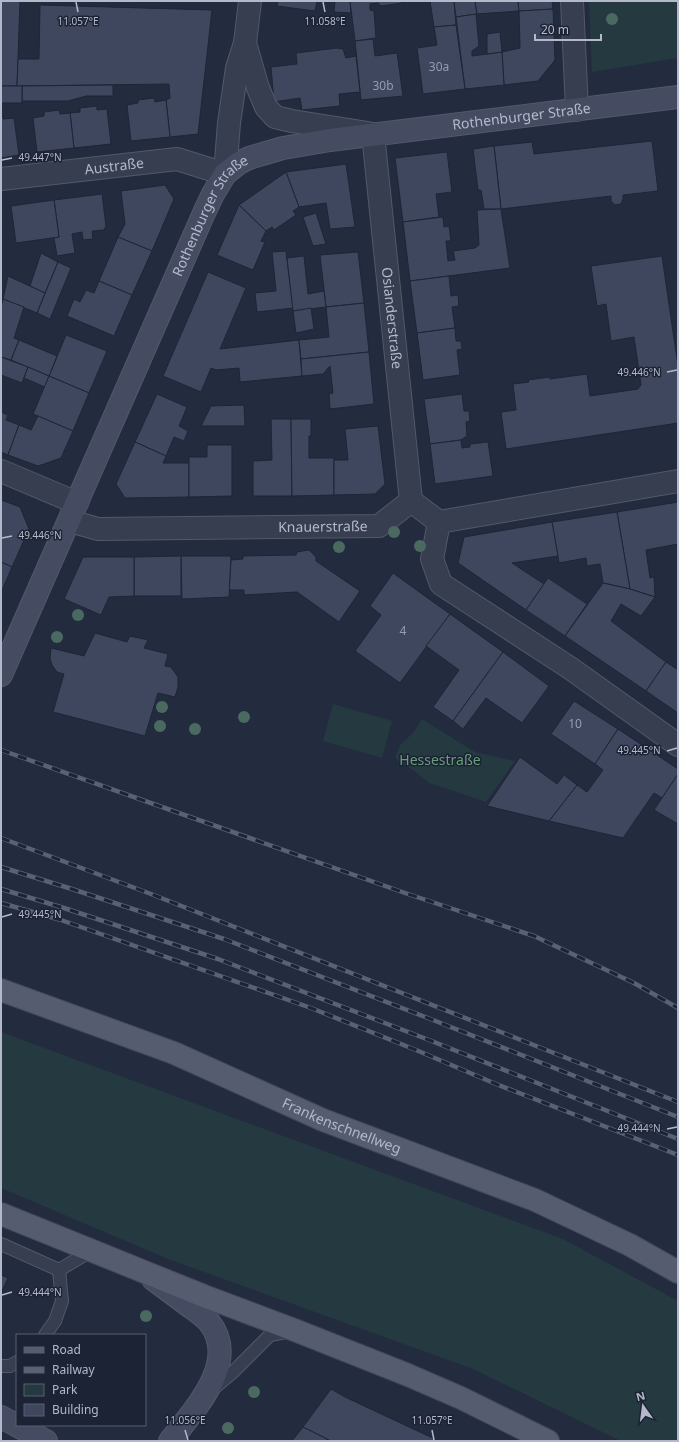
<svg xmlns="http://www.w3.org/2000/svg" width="679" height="1442" viewBox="0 0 679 1442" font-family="'Noto Sans',sans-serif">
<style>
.green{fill:#253940}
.building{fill:#3f475f;stroke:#1e2536}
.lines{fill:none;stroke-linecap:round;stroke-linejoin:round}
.service-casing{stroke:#52596a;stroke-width:14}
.minor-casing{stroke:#52596a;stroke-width:24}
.tertiary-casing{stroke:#52596a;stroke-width:24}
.secondary-casing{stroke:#52596a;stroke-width:24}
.primary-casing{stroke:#404758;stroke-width:24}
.service{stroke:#373e4f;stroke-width:12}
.minor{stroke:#373e4f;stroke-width:22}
.tertiary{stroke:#373e4f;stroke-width:22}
.secondary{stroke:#454c62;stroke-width:22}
.primary{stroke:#555c6f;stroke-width:22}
.rail-casing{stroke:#596176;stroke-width:4.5}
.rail{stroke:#1c2334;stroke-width:3;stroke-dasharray:9;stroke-linecap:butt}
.tree{fill:#4a6961}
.ticks{fill:none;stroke:#b3b9ca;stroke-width:1.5}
.labels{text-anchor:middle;stroke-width:3;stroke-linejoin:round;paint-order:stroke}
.number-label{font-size:12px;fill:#969caf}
.street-label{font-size:14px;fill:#b3b9ca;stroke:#1c2334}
.park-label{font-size:14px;fill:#699c7c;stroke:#1c2334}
.ticks-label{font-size:10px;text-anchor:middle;fill:#b3b9ca;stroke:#1c2334;stroke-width:3;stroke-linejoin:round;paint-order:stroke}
</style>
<rect width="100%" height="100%" fill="#232b3f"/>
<g class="green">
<path d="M589,1h89v57l-86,14z"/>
<path d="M333,704l59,17 -10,37 -59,-17z"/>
<path d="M422,719l53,33 40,9 -29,41 -41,-14 -16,-5 -16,-13 -14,-8 -4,-5 6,-13 13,-12z"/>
<path d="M1,1032l562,207 115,62v140h-57l-148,-72 -305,-110 -167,-71z"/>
</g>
<g class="building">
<path d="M1,1h19l-3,85h-16z"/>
<path d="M278,1h39l-2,10 -38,-5z"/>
<path d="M335,1h15l1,12 -17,-1z"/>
<path d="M350,1h52v2l-21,3 -3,-3 -8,1v6l4,1 2,27 -21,3z"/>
<path d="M430,1h24l2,24 -22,2z"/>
<path d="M454,1h21l2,13 -21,3z"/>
<path d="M475,1h43l1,10 -42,3z"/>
<path d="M518,1h34l1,8 -34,2z"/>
<path d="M40,5l172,5 -14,124 -28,3 -4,-37 4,-2 -1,-14 -152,2 1,-27h21z"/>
<path d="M553,9l2,51 -17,21 -34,4 -2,-33 18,-4 -1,-37z"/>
<path d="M476,14l3,32 -7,5v5l30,-4 2,33 -39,4 -9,-72z"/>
<path d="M456,25l9,64 -42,5 -6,-46 20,-3 -3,-18z"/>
<path d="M500,32l2,20 -15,2v-20z"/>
<path d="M373,39l2,17 22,-3 6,43 -42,4 -6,-59z"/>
<path d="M337,48l6,1 3,9 10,-2 4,36 -21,2 1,12 -38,4 -2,-12 -26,4 -3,-35 26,-3 -1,-11z"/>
<path d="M113,85v11h-27l-18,5h-46v-15z"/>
<rect x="1" y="86" width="21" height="17"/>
<path d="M154,98l1,4 11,-2 4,37 -39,4 -4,-36 11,-2v-3z"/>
<path d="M97,106v4l10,-1 4,35 -37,4 -4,-35 10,-1v-4z"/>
<path d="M59,110l1,4 10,-1 4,35 -37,4 -4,-34 11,-2v-4z"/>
<path d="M3,116v3l11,-1 5,37 -18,3v-41z"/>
<path d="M652,141l6,50 -35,4v4l-2,5 -6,1 -4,-4v-5l-110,13 -7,-63 38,-4 2,12z"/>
<path d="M494,146l7,63h-17l-3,-19h-3l-5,-41z"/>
<path d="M447,152l5,40 -16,2 3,23 -36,5 -8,-64z"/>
<path d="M346,164l9,63 -25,2 -4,-26 -27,4 -13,-35z"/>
<path d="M286,172l13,35 -6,4 3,4 -22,15 -2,-3 -6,4 -27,-26z"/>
<path d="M165,185l9,14 -22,52 -34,-14 7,-13 -4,-33z"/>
<path d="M102,194l4,32 -2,4 -12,1 1,8 -10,1 -1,-8 -10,2 3,19 -18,3 -3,-18 5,-1 -5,-37z"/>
<path d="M54,200l5,37 -43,6 -5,-37z"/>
<path d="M239,205l27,26 -5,10 4,1 -12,28 -36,-15z"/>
<path d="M501,209l9,59 -100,13 -7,-59 40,-5 1,10 5,-1 2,15h-5l2,20 7,-1 -2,-9 22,-3 4,-3 -2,-35z"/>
<path d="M316,213l10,31 -13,2 -10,-29z"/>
<path d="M118,237l34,14 -20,44 -33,-14z"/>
<path d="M286,251l7,57 -36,4 -2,-19 21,-2 -4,-39z"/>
<path d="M358,252l6,51 -38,4 -6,-52z"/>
<path d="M41,253l17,9 -13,31 -15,-7z"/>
<path d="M304,256l4,38 16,-3 2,16 -33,4 -6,-53z"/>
<path d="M662,256l16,110v57l-172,26 -5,-37 15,-2 -3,-26 16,-2 -1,-2 22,-3v2l37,-5 3,22 48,-7 3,-4 -7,-48 -23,4 -5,-37 -9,2 -6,-40z"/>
<path d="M58,262l13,6 -21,51 -13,-6z"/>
<path d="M208,272l38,16 -26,61 79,-9 3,36 -62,6 -1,-14 -23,2 -5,-2 -10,24 -38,-16z"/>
<path d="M8,276l37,17 -8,20 -34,-14z"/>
<path d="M449,276l2,20 7,-1 1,11 -7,1 3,21 -38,5 -7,-52z"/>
<path d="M99,281l33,14 -18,41 -47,-20 7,-17 6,3 6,-12 8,3z"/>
<path d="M3,299l21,8 -10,31 5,2 -8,20 -10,-3v-50z"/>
<path d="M364,303l5,49 -68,7 -2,-19 30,-3 -3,-30z"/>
<path d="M311,308l3,21 -18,4 -3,-22z"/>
<path d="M455,328l1,13h5l1,8 -5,1 3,25 -37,5 -6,-47z"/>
<path d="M66,335l41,16 -18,42 -40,-17z"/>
<path d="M19,340l38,16 -8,20 -38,-16z"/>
<path d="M369,352l5,52 -44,5 -1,-15 4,-1 -3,-27 -7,8 -21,2 -1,-17z"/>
<path d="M1,357l27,10 -6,16 -21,-8z"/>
<path d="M28,367l21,9 -4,11 -21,-9z"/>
<path d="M49,376l40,17 -16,38 -40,-17z"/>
<path d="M157,394l30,13 -8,19 9,5 -4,10 -10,-4 -8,19 -31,-14z"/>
<path d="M462,394l2,17h5l1,10 -4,1 1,14 -6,4 -31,4 -6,-45z"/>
<path d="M244,405l1,21h-44l10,-20z"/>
<path d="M1,412l7,3 -2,5 13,5 -11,30 -7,-3z"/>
<path d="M38,416l35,15 -12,27 -23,8 -30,-11 11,-30 12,5z"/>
<path d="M271,419h20l1,77h-39v-35l19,-1z"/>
<path d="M291,419h20v17h-2v22h25v37l-42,1z"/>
<path d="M378,426l7,58 -10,10 -41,1v-35h14l-3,-31z"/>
<path d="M461,440l1,8 8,-1v-3l18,-2 5,34 -58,8 -5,-40z"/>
<path d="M135,442l31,14 -3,7h26v34l-64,1 -9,-14z"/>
<path d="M207,445h25v51l-43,1v-40h18z"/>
<path d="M1,500l19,7 9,22 -17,38 -11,-5z"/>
<path d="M678,502v42l-32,6 4,28 4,-1 1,20 -25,-8 -13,-77z"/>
<path d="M617,512l13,77 -27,-6 -3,-19 -13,2 -1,-8 -27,5 -7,-41z"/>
<path d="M552,522l6,34 -46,7 32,21 -18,26 -68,-47 6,-26z"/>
<path d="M309,550l7,7v4l44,30 -21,31 -42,-30 -53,3v-5h-15l2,-30 12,-1v-3l53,-1 1,-3z"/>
<path d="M181,556h50l-2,41 -47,2z"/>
<path d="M181,556v40h-47v-39z"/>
<path d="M83,557h51v39l-25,1 -8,18 -37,-16z"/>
<path d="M1,562l11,5 -11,26z"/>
<path d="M393,573l57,41 -50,69 -45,-32 26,-36 -11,-9z"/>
<path d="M548,578l39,26 -22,32 -39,-26z"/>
<path d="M603,583l27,6 25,8 -14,19 -20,-12 -10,17 55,41 -20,29 -81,-55z"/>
<path d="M450,614l53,38 -50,69 -20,-14 26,-37 -33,-24z"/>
<path d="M95,633l32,9 3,-6 18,4 -4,8 24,6 -3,12 6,1 7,10v10l-3,10 -17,-4 -13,43 -92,-24 11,-38 -7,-2 -5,-7 -2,-7 1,-10 33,8z"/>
<path d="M503,652l46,34 -27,37 -36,-25 -23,31 -10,-8z"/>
<path d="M666,662l12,8v43l-32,-22z"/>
<path d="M574,701l44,28 -23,35 -44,-30z"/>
<path d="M618,729l60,40v5l-16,24 -8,-5 -31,45 -74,-17 28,-36 10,7 16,-22 -8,-6z"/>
<path d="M520,757l37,27 7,-9 13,10 -28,36 -62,-15z"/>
<path d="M678,774v50l-24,-14z"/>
<path d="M1,1275l7,3 -7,15z"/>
<path d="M331,1389l14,8 94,44h-108l-28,-14z"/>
<path d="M303,1427l24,12 -1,2h-34z"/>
</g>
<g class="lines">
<g class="service-casing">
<g id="service">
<path d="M1,1244l58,26"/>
<path d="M59,1270l32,-19"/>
<path d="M45,1335l10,-14 7,-20 -3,-31"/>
<path d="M1,1366h9l7,-4"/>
<path d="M213,1389l19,-16 38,-38 21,-4"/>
</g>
</g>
<g class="minor-casing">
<g id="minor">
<path d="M572,1l5,109"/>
<path id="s1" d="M373,134l38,367"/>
<path id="s2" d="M1,179l176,-20 48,15"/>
<path d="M1,471l76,32"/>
<path d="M411,501l28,21 239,-41"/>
<path id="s3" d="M70,521l28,8 281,-3 32,-25"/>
<path d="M439,522l-7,37 9,25 129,84 108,77"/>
</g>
</g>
<g class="tertiary-casing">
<g id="tertiary">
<path d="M245,43l13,45 8,19 9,10 17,4 76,12"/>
<path d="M225,174l4,-51 8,-55 8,-25 5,-42"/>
</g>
</g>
<g class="secondary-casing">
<g id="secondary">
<path id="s4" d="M1,675l203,-462 9,-19 12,-20 14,-11 10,-5 34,-10 47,-8 348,-43"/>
<path d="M153,1279c12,9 23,17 35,26 7,5 15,10 21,17 32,40 -16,89 -39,119"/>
<path d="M1,1417l45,24"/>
</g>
</g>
<g class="primary-casing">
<g id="primary">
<path id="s5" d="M1,990l173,63 149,67 212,80 95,45 48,27"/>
<path d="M1,1214l203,82 93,35 111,44 53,23 87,43"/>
</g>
</g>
<use href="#service" class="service"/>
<use href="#minor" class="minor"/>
<use href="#tertiary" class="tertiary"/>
<use href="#secondary" class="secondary"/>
<use href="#primary" class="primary"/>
<g class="rail-casing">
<g id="rail">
<path d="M1,750l404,143 129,43 100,47 44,25"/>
<path d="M1,838l150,56 527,208"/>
<path d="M1,867l71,22 152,50 209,81 245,97"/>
<path d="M1,889l63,19 154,51 211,81 249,99"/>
<path d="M1,903l60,17 250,88 105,42 80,34 182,71"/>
</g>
</g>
<use href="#rail" class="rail"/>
</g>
<g class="tree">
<circle cx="612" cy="19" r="6"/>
<circle cx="394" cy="532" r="6"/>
<circle cx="420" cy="546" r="6"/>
<circle cx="339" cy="547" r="6"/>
<circle cx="78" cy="615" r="6"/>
<circle cx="57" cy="637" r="6"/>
<circle cx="162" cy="707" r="6"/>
<circle cx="244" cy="717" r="6"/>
<circle cx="160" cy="726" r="6"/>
<circle cx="195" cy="729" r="6"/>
<circle cx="146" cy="1316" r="6"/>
<circle cx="254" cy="1392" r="6"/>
<circle cx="228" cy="1428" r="6"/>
</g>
<path class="ticks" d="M76,2l2,10M323,2l2,10M2,160l10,-2M667,372l10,-2M2,538l10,-2M667,751l10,-3M2,917l10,-3M667,1129l10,-2M2,1295l10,-3M185,1430l3,10M432,1430l2,10"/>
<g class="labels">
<g class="number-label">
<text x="439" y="71">30a</text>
<text x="383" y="90">30b</text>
<text x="403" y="635">4</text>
<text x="575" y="728">10</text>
</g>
<g class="street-label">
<text dy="5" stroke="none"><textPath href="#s4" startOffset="854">Rothenburger Straße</textPath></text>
<text dy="5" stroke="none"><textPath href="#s2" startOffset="114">Austraße</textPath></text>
<text dy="5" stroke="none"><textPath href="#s4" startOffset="506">Rothenburger Straße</textPath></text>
<text dy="5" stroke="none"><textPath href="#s1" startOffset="185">Osianderstraße</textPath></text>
<text dy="5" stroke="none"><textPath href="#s3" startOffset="254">Knauerstraße</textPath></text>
<text dy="5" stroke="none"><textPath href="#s5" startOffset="367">Frankenschnellweg</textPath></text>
</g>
<g class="park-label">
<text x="440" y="765">Hessestraße</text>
</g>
</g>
<g class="ticks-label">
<text x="78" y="25">11.057°E</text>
<text x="325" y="25">11.058°E</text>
<text x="40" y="161">49.447°N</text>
<text x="639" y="376">49.446°N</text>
<text x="40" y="539">49.446°N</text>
<text x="639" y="754">49.445°N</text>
<text x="40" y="918">49.445°N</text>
<text x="639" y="1132">49.444°N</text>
<text x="40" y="1296">49.444°N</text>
<text x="185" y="1424">11.056°E</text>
<text x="432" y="1424">11.057°E</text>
</g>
<rect width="679" height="1442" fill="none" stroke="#b3b9ca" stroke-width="4"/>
<rect x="16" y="1334" width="130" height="92" fill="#1c2334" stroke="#585f70"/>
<rect x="24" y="1347" width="20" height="6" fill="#555c6f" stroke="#585f70"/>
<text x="52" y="1354" font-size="12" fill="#b3b9ca">Road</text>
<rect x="24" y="1367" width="20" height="6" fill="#596176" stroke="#585f70"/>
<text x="52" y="1374" font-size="12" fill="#b3b9ca">Railway</text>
<rect x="24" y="1384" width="20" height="12" fill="#253940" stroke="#585f70"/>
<text x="52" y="1394" font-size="12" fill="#b3b9ca">Park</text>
<rect x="24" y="1404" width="20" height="12" fill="#3f475f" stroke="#585f70"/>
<text x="52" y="1414" font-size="12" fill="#b3b9ca">Building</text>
<g transform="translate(643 1406) rotate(346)" stroke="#1c2334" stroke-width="3" paint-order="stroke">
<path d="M0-3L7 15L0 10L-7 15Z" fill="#b3b9ca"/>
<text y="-6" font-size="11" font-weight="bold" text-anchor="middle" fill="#b3b9ca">N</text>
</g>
<path d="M535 34v6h66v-6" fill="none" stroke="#b3b9ca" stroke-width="2"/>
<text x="541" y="34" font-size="12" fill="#b3b9ca" stroke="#1c2334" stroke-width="3" paint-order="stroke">20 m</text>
</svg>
